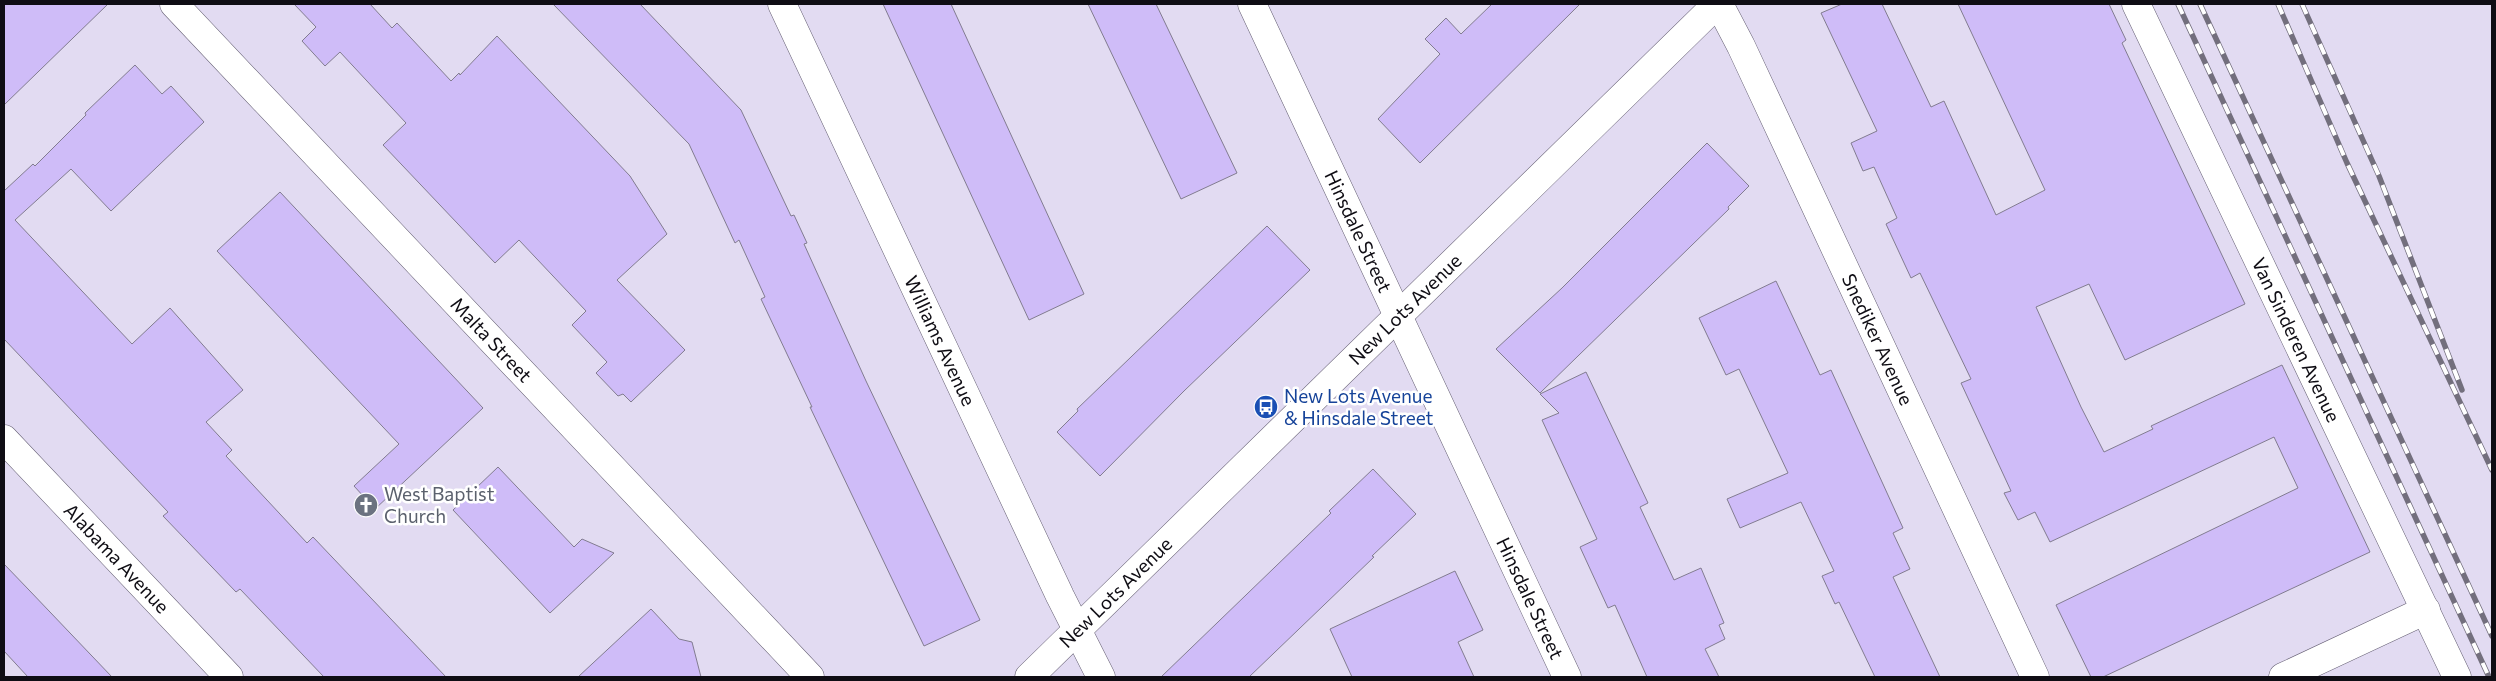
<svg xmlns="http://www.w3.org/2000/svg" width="2496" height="681" viewBox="0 0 2496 681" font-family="Commissioner,sans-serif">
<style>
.building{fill:#cfbcf8;stroke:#827c90}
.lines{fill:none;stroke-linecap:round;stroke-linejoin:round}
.minor-casing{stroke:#655f73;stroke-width:29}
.minor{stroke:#fff;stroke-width:28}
.rail-casing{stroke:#736f7d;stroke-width:5.5}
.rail{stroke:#fff;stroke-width:4;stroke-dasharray:11;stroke-linecap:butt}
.labels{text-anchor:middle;stroke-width:5;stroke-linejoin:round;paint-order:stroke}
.street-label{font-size:19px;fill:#0f0d14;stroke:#fff}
.transit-label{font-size:19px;fill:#164399;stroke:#fff;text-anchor:start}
.worship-label{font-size:19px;fill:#5b616d;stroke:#fff;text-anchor:start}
</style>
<rect width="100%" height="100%" fill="#e2dbf2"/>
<g class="building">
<path d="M4,4h104l-104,101z"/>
<path d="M294,4h76l22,24 5,-5 54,58 8,-8 1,2 37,-39 133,140 37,58 -50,46 68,70 -54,52 -8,-8 -5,2 -22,-23 11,-11 -35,-37 14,-14 -67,-71 -24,23 -112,-118 23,-22 -66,-71 -15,14 -23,-25 14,-14z"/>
<path d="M553,4h87l101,106 50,106 3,-1 13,28 -3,1 62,137 114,239 -56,26 -114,-239h2l-51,-108 4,-2 -26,-57 -4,3 -46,-99z"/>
<path d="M883,4h68l133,290 -55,26z"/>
<path d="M1088,4h68l81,169 -56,26z"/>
<path d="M1492,4h88l-160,159 -42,-44 62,-65 -15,-15 21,-21 15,16z"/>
<path d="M1842,4h40l49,103 13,-6 52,114 49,-25 -87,-186h151l17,36 -4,3 123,261 -120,56 -36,-76 -53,23 45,100 23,45 49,-23 -2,-3 131,-61 88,187 -267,125h-12l-35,-72 242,-117 -24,-51 -224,105 -15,-30 -17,8 -14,-27 7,-2 -50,-108 10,-4 -51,-106 -9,5 -25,-54 11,-6 -23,-51 -11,4 -12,-28 26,-12 -56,-118z"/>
<path d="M135,65l27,29 9,-8 33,36 -93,89 -40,-42 -56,51 117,124 38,-36 73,82 -37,32 26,28 -6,6 81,87 6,-6 133,140h-122l-84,-88 -4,3 -73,-76 5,-4 -164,-173v-148l29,-27 2,2 51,-51 -1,-2z"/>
<path d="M1707,143l42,43 -21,21 1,2 -189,184 -44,-44 66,-61z"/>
<path d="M280,192l203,216 -108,101 -21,-23 45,-42 -182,-193z"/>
<path d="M1267,226l43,44 -126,121 -84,85 -43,-44 21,-21 -1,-2z"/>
<path d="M1776,281l44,94 11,-5 72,158 -10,5 17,36 -17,8 47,100h-65l-36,-75 -4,2 -13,-28 12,-5 -33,-69 -61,26 -13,-29 61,-26 -49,-104 -13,6 -27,-57z"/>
<path d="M1586,372l62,131 -8,4 34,73 27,-12 23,55 -5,2 6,14 -20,10 14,28h-72l-32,-72 -7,3 -28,-61 17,-8 -55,-119 17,-7 -19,-19z"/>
<path d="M498,467l76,80 8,-8 32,14 -64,60 -97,-103z"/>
<path d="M1373,469l43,45 -44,42 2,1 -125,120h-88l170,-164 -2,-2z"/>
<path d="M4,564l25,26 83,87h-84l-24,-26z"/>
<path d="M1455,571l28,59 -25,12 16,35h-122l-22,-48z"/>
<path d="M651,609l28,30 13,3 9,35h-123z"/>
</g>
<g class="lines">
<g class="minor-casing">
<g id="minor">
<path id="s1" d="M174,4l636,673"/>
<path id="s2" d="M782,4l278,592 41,81"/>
<path id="s3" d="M1252,4l315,673"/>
<path id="s4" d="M1719,4l22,42 294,631"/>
<path id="s5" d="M2136,4l321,673"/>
<path id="s6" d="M4,439l225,238"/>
<path id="s7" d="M1029,677l688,-673"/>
<path d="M2283,677l143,-67"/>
</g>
</g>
<use href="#minor" class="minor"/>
<g class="rail-casing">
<g id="rail">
<path d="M2178,4l311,673"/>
<path d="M2200,4l292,632"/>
<path d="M2278,4l69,159 145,307"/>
<path d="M2302,4l77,172 83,214"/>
</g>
</g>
<use href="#rail" class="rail"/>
</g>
<defs>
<g id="bus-disc" transform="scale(1.25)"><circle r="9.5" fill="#1a4fb4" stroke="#fff"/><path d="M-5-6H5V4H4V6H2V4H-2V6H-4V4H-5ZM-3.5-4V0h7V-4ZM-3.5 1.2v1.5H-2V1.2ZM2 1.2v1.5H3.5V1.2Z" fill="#fff"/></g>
<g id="church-disc" transform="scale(1.25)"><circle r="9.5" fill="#6b7280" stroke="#fff"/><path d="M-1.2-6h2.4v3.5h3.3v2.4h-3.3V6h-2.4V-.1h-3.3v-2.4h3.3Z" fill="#fff"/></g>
</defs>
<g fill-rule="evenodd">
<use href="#bus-disc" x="1266" y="407"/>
<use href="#church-disc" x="366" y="505"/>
</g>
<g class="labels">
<g class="street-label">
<text dy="7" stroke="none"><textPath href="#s3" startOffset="251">Hinsdale Street</textPath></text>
<text dy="7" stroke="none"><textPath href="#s7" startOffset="526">New Lots Avenue</textPath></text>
<text dy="7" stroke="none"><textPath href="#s1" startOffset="462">Malta Street</textPath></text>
<text dy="7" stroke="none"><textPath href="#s4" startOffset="371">Snediker Avenue</textPath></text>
<text dy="7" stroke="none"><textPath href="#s5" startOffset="372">Van Sinderen Avenue</textPath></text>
<text dy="7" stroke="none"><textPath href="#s2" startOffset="372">Williams Avenue</textPath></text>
<text dy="7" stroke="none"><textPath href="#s6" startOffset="164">Alabama Avenue</textPath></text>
<text dy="7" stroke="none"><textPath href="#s7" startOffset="121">New Lots Avenue</textPath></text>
<text dy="7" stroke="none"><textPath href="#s3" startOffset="656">Hinsdale Street</textPath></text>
</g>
<g class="transit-label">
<text x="1284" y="403">New Lots Avenue<tspan x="1284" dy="22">&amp; Hinsdale Street</tspan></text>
</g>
<g class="worship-label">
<text x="384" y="501">West Baptist<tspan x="384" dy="22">Church</tspan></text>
</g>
</g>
<rect width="2496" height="681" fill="none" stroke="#0f0d14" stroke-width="10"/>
</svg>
